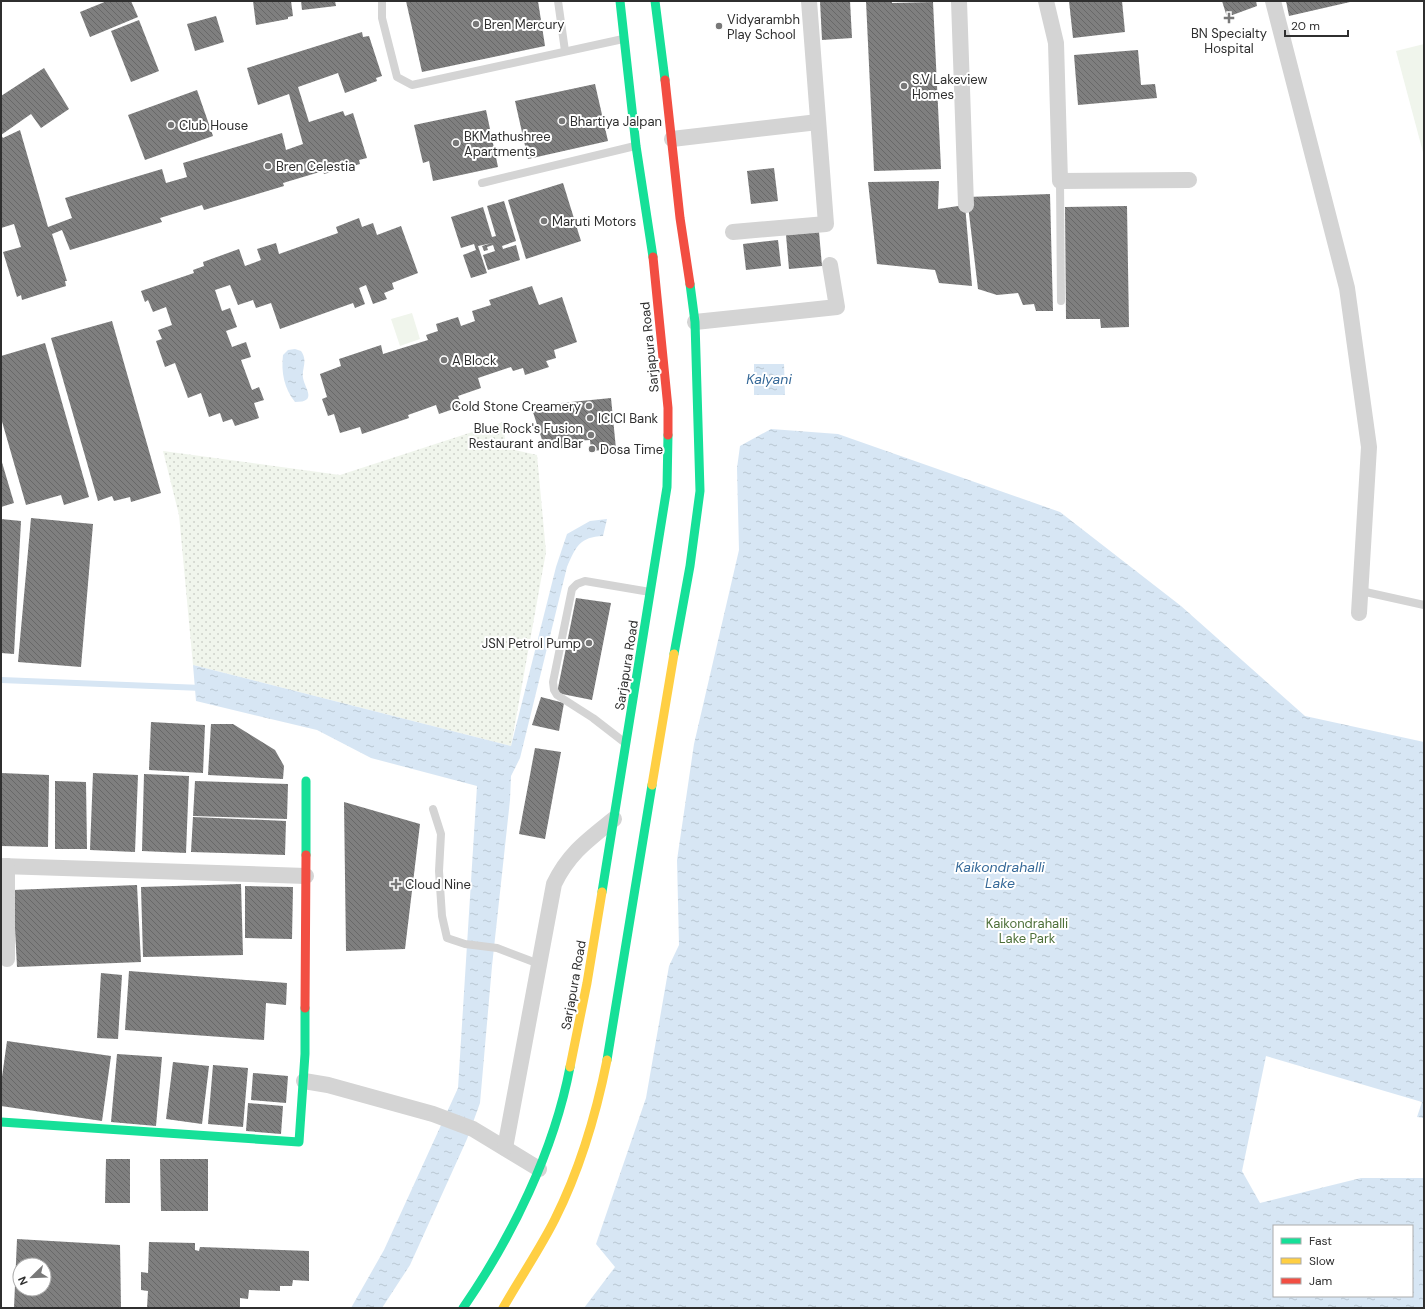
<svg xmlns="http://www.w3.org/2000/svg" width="1425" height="1309" viewBox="0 0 1425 1309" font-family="'DM Sans',sans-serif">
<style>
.grass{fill:url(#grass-dots)}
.green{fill:#f0f5ec}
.water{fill:url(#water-ripples);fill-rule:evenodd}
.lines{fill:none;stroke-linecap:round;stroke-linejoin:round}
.stream{stroke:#d7e6f4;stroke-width:6}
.building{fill:url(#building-back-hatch);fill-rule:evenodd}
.lane{stroke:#d4d4d4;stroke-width:8}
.street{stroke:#d4d4d4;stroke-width:16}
.fast{stroke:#16e098;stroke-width:9}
.slow{stroke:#ffcf43;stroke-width:9}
.jam{stroke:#f24e42;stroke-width:9}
.poi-dot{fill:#787878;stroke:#fff;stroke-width:1.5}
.labels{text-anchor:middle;stroke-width:4;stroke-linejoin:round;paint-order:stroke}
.poi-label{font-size:13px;fill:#2f2f2f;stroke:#fff;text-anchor:start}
.street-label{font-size:13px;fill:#2f2f2f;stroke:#fff}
.park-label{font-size:13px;fill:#4d6f38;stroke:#fff}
.water-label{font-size:14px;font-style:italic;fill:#366998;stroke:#fff}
</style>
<defs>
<pattern id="grass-dots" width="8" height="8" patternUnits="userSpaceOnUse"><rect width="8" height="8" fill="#f0f5ec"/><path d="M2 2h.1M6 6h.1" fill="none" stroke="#ced2cb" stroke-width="1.8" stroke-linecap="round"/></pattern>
<pattern id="water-ripples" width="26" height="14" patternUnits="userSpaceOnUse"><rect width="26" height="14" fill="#d7e6f4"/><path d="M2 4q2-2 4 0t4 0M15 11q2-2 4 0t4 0" fill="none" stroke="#b9c6d2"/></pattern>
<pattern id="building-back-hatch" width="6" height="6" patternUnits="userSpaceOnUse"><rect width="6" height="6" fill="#7f7f7f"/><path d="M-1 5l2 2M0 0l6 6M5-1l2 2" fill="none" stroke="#686868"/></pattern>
</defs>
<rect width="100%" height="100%" fill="#fff"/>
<path class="grass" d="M503,422l3,26 31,7 9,97 -35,194 -318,-81 -14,-150 -16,-64 177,24z"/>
<g class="green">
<path d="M1424,44v112l-28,-105z"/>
<path d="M412,313l8,26 -20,7 -9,-27z"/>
</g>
<g class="water">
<path d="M295,349l6,2c7,10 1,16 2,27 2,11 15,24 -8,24 -11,-14 -14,-30 -12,-47l5,-5z"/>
<path d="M754,364h30l1,31h-31z"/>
<path d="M771,429l67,5 222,78 121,94 124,110 119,26v376l-7,-1 5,-15 -156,-46 -24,115 18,32 101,-25h63v130h-840l31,-41 -19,-23 50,-146 23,-132 10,-21 -2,-85 17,-116 45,-194 -2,-82 3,-22zM1274,1226h138v70h-138z"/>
<path d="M607,519l-4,17c-23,1 -27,10 -36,31l-47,191 -9,18 -1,24 -18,166 -12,137 -13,36 -57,126 -28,43h-31l33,-58 74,-162 19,-302 -106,-28 -54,-28 -121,-29 -3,-36 318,81 45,-179 11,-33 23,-13z"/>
</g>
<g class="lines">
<path class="stream" d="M1,680l201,8"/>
</g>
<g class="building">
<path d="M107,1h24l7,16 -48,20 -10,-25z"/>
<path d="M253,1h38l2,15 -5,1v2l-32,6z"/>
<path d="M301,1h34l1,5 -34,4z"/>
<path d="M406,1h132l7,45 -123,26z"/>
<path d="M820,1h30l2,37 -30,2z"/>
<path d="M866,1h26v2l41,-1 8,167 -67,2z"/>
<path d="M1069,1h53l3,31 -52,6z"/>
<path d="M1222,1h34l1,5 -30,11z"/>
<path d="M1286,1h64v1l-61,14z"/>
<path d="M216,16l8,26 -29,9 -8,-27z"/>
<path d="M139,20l20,51 -28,11 -20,-51z"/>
<path d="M362,32l1,5 6,-1 13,40 -6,2 1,3 -32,12 -7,-20 -40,14 11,35 34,-11 2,5 8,-3 14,45 -8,2 1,4 -36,10 -1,-3 -40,12 1,3 -80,24 -2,-5 -42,13 2,4 -92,28 -8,-20 -10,4 15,47h-2l1,5 -44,14 -1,-5 -4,2 -14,-45 18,-5 -7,-23 -13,4v-132l43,-28 25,41 -28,19 -10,-14 -30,21 2,3 17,-8 28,97 24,-9 -7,-20 97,-29 4,14 21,-6 -4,-14 99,-30 4,17 17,-6 -14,-50 -31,11 -11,-37z"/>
<path d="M1138,50l3,35 14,-1 2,14 -79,7 -4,-50z"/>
<path d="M595,84l13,57 -80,18 -13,-58z"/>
<path d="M197,90l16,46 -68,24 -17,-45z"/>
<path d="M486,110l12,57 -65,14 -4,-20 -6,2 -9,-38z"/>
<path d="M774,168l4,33 -27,3 -4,-33z"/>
<path d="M939,181l-1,28 27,-4 7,81 -33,-3 -4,-13 -58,-6 -9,-82z"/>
<path d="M563,183l18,58 -55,18 -18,-59z"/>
<path d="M1050,194l3,117h-17l-2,-7 -11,1 -5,-12 -21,2 -19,-6 -11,-92z"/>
<path d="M504,201l12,40 -14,5 1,3 13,-4 4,15 -32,10 -5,-15 12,-4 -2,-6 -6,2 1,3 -4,1 -2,-5 10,-3 -14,3 9,27 -16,5 -8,-23 13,-5 -2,-6 -13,4 -10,-31 32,-10 9,30 4,-1 -9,-30z"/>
<path d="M1127,206l2,121 -28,1 -1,-9h-34l-1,-112z"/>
<path d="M359,218l3,9 11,-4 4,12 24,-9 17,47 -26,10 2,6 -10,4 3,6 -14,5 -7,-19 -7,3 6,16 -10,4 -2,-5 -73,26 -9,-26 -15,5 -3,-8 -15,5 -8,-20 -15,5 7,21 8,-3 7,19 -11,4 6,16 14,-5 5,15 -10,3 11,30 7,-3 5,13 -10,3 5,15 -24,8 -3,-7 -9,3 -3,-9 -11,4 -8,-24 -13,5 -13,-35 -10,4 -9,-26 6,-2 -4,-9 14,-5 -6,-18 -13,5 -5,-12 -3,2 -4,-11 53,-18 -1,-3 11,-4 -1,-4 36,-13 6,17 16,-6 -4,-11 19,-6 3,11 59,-21 -2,-6z"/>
<path d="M819,232l3,34 -33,3 -3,-34z"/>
<path d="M778,240l3,26 -35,4 -3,-26z"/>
<path d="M532,286l7,19 23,-8 15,45 -23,8 2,8 -10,3 3,6 -24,8 -2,-7 -10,3 -2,-4 -33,11 3,10 -23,8 4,10 -23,8 -3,-9 -28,10 1,3 -47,16 -2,-7 -20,6 -6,-19 -6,2 -6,-17 5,-2 -7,-23 21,-8 -2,-7 42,-14 2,9 45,-14 -2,-5 12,-4 -2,-7 22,-7 3,9 14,-5 -3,-10 19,-6 -2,-5z"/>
<path d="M112,321l49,172 -30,9 -1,-5 -16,4 -2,-5 -14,5 -47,-163z"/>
<path d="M45,343l44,154 -25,8 -3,-10 -35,10 -25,-87v-62z"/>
<path d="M611,398l5,51 -25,2 -1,-11 -28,2 2,6 -19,1 -14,-43z"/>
<path d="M1,459l13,44 -13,4z"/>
<path d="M31,518l62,6 -12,143 -63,-5z"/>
<path d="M1,519l20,2 -7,133 -13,-1z"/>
<path d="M576,598l35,5 -19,97 -35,-7z"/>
<path d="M541,697l23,6 -5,28 -27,-6z"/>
<path d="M151,722l54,3 -2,48 -54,-3z"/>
<path d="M211,724h22l42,26 9,16 -1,13 -75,-4z"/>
<path d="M535,748l26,4 -16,87 -26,-5z"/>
<path d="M1,773l48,2 -1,72 -47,-1z"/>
<path d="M93,773l45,2 -3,77 -45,-2z"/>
<path d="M144,774l45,2 -3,77 -44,-2z"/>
<path d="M55,781l31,1 1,67h-32z"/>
<path d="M195,781l93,3 -1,35 -94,-3z"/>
<path d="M344,802l76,22 -15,125 -59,2z"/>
<path d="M193,817l93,4 -1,34 -94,-3z"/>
<path d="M241,884l2,71 -100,2 -2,-70z"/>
<path d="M137,885l4,77 -124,5 -4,-77z"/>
<path d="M245,886l48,1 -1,52 -47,-1z"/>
<path d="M129,971l158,12 -1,22 -20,-2 -2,37 -139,-10z"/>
<path d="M101,973l21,2 -4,64 -21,-1z"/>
<path d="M7,1041l104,15 -9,65 -101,-15v-22z"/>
<path d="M117,1054l45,3 -6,69 -45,-4z"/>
<path d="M173,1062l36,4 -7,58 -36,-5z"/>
<path d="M213,1065l35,3 -5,59 -35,-3z"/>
<path d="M253,1073l35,3 -2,27 -35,-3z"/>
<path d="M248,1103l35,3 -2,28 -35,-3z"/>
<path d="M106,1159h24v44h-25z"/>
<path d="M160,1159h48v52h-47z"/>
<path d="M17,1239l103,6 1,63h-107zM20,1265h24v24h-24z"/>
<path d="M149,1242l46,1v7l4,1 1,-4 109,4v30l-16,-1 -1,6h-12v5l-31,-1 -1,9 -8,-1v10h-93l1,-17 -7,-1v-18l7,1z"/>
</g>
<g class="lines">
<g class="lane">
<path d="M382,1v17l15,59 15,8 211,-46"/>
<path d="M558,1l7,50"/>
<path d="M1060,181l1,120"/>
<path d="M482,183l153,-37"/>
<path d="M1361,591l63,14"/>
<path d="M624,742l-31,-24 -36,-23 -3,-5 -1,-8 19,-93 5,-5 8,-3 65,11"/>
<path d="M433,809l8,25 -2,37 3,45 5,22 18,6 32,4 42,16"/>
</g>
<g class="street">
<path d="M959,1l7,204"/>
<path d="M1046,1l10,42 4,138 129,-1"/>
<path d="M1273,1l74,287 22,159 -10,166"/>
<path d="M672,139l146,-17"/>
<path d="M733,232l93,-8 -17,-223"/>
<path d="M695,322l142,-15 -7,-42"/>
<path d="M1,866l305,10"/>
<path d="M7,866v93"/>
<path d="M304,1081l24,4 105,29 40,15 66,40"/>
<path d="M505,1148l49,-264c15,-31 34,-44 60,-65"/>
</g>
<g class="fast">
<path d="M620,1l16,145 17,111"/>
<path d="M655,1l10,79"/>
<path d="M674,654l16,-88 10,-75 -5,-169 -5,-38"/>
<path d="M306,855v-74"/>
<path d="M602,892l65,-405 1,-52"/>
<path d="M607,1060l45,-275"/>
<path d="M1,1122l298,20 6,-88v-46"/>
<path d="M463,1308c49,-71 91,-157 107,-241"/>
</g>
<g class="slow">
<path d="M652,785l22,-131"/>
<path d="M570,1067l17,-84 15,-91"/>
<path d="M503,1308c17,-30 37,-59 52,-89 25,-50 41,-104 52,-159"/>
</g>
<g class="jam">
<path d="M665,80l15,138 10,66"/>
<path d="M653,257l15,151v27"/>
<path d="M305,1008l1,-153"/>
</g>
</g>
<g class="poi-dot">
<path d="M1227 12h4v4h4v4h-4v4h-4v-4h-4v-4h4z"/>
<circle cx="476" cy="24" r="4"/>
<circle cx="719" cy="26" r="4"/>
<circle cx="904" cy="86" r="4"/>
<circle cx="562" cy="121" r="4"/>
<circle cx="171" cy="125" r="4"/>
<circle cx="456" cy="143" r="4"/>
<circle cx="268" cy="166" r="4"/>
<circle cx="544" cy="221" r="4"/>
<circle cx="444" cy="360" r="4"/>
<circle cx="589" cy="406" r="4"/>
<circle cx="590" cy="418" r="4"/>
<circle cx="591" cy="435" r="4"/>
<circle cx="592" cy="449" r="4"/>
<circle cx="589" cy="643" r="4"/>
<path d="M394 878h4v4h4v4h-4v4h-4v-4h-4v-4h4z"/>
</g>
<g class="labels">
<g class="poi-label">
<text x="727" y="24">Vidyarambh<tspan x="727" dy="15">Play School</tspan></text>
<text x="484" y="29">Bren Mercury</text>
<text x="1229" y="38" text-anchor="middle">BN Specialty<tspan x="1229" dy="15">Hospital</tspan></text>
<text x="912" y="84">S.V Lakeview<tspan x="912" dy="15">Homes</tspan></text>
<text x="570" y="126">Bhartiya Jalpan</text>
<text x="179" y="130">Club House</text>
<text x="464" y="141">BKMathushree<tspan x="464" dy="15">Apartments</tspan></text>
<text x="276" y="171">Bren Celestia</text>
<text x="552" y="226">Maruti Motors</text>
<text x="452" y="365">A Block</text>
<text x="581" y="411" text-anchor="end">Cold Stone Creamery</text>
<text x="598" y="423">ICICI Bank</text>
<text x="583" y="433" text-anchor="end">Blue Rock's Fusion<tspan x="583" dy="15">Restaurant and Bar</tspan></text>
<text x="600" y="454">Dosa Time</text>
<text x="581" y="648" text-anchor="end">JSN Petrol Pump</text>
<text x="405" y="889">Cloud Nine</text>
</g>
<g class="street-label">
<text transform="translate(649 347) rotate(-96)" y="5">Sarjapura Road</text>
<text transform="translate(626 665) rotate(-81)" y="5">Sarjapura Road</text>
<text transform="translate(573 985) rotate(-80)" y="5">Sarjapura Road</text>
</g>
<g class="park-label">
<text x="1027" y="928">Kaikondrahalli<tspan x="1027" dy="15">Lake Park</tspan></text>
</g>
<g class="water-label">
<text x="769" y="384">Kalyani</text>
<text x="1000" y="872">Kaikondrahalli<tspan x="1000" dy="16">Lake</tspan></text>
</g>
</g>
<rect width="1425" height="1309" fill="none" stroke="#2f2f2f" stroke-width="4"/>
<rect x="1273" y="1225" width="140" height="72" fill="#ffffff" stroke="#acacac"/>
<rect x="1281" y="1238" width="20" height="6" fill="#16e098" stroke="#acacac"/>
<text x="1309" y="1245" font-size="12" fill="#2f2f2f">Fast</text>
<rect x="1281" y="1258" width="20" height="6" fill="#ffcf43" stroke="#acacac"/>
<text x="1309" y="1265" font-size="12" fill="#2f2f2f">Slow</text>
<rect x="1281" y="1278" width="20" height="6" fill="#f24e42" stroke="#acacac"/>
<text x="1309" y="1285" font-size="12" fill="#2f2f2f">Jam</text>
<g transform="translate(32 1277) rotate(247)"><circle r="19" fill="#ffffff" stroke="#acacac"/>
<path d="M0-3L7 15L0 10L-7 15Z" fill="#787878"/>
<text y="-6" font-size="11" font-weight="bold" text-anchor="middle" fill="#2f2f2f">N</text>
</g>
<path d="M1285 30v6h63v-6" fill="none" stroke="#2f2f2f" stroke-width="2"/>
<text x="1291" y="30" font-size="12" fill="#2f2f2f" stroke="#ffffff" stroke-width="3" paint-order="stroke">20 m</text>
</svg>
